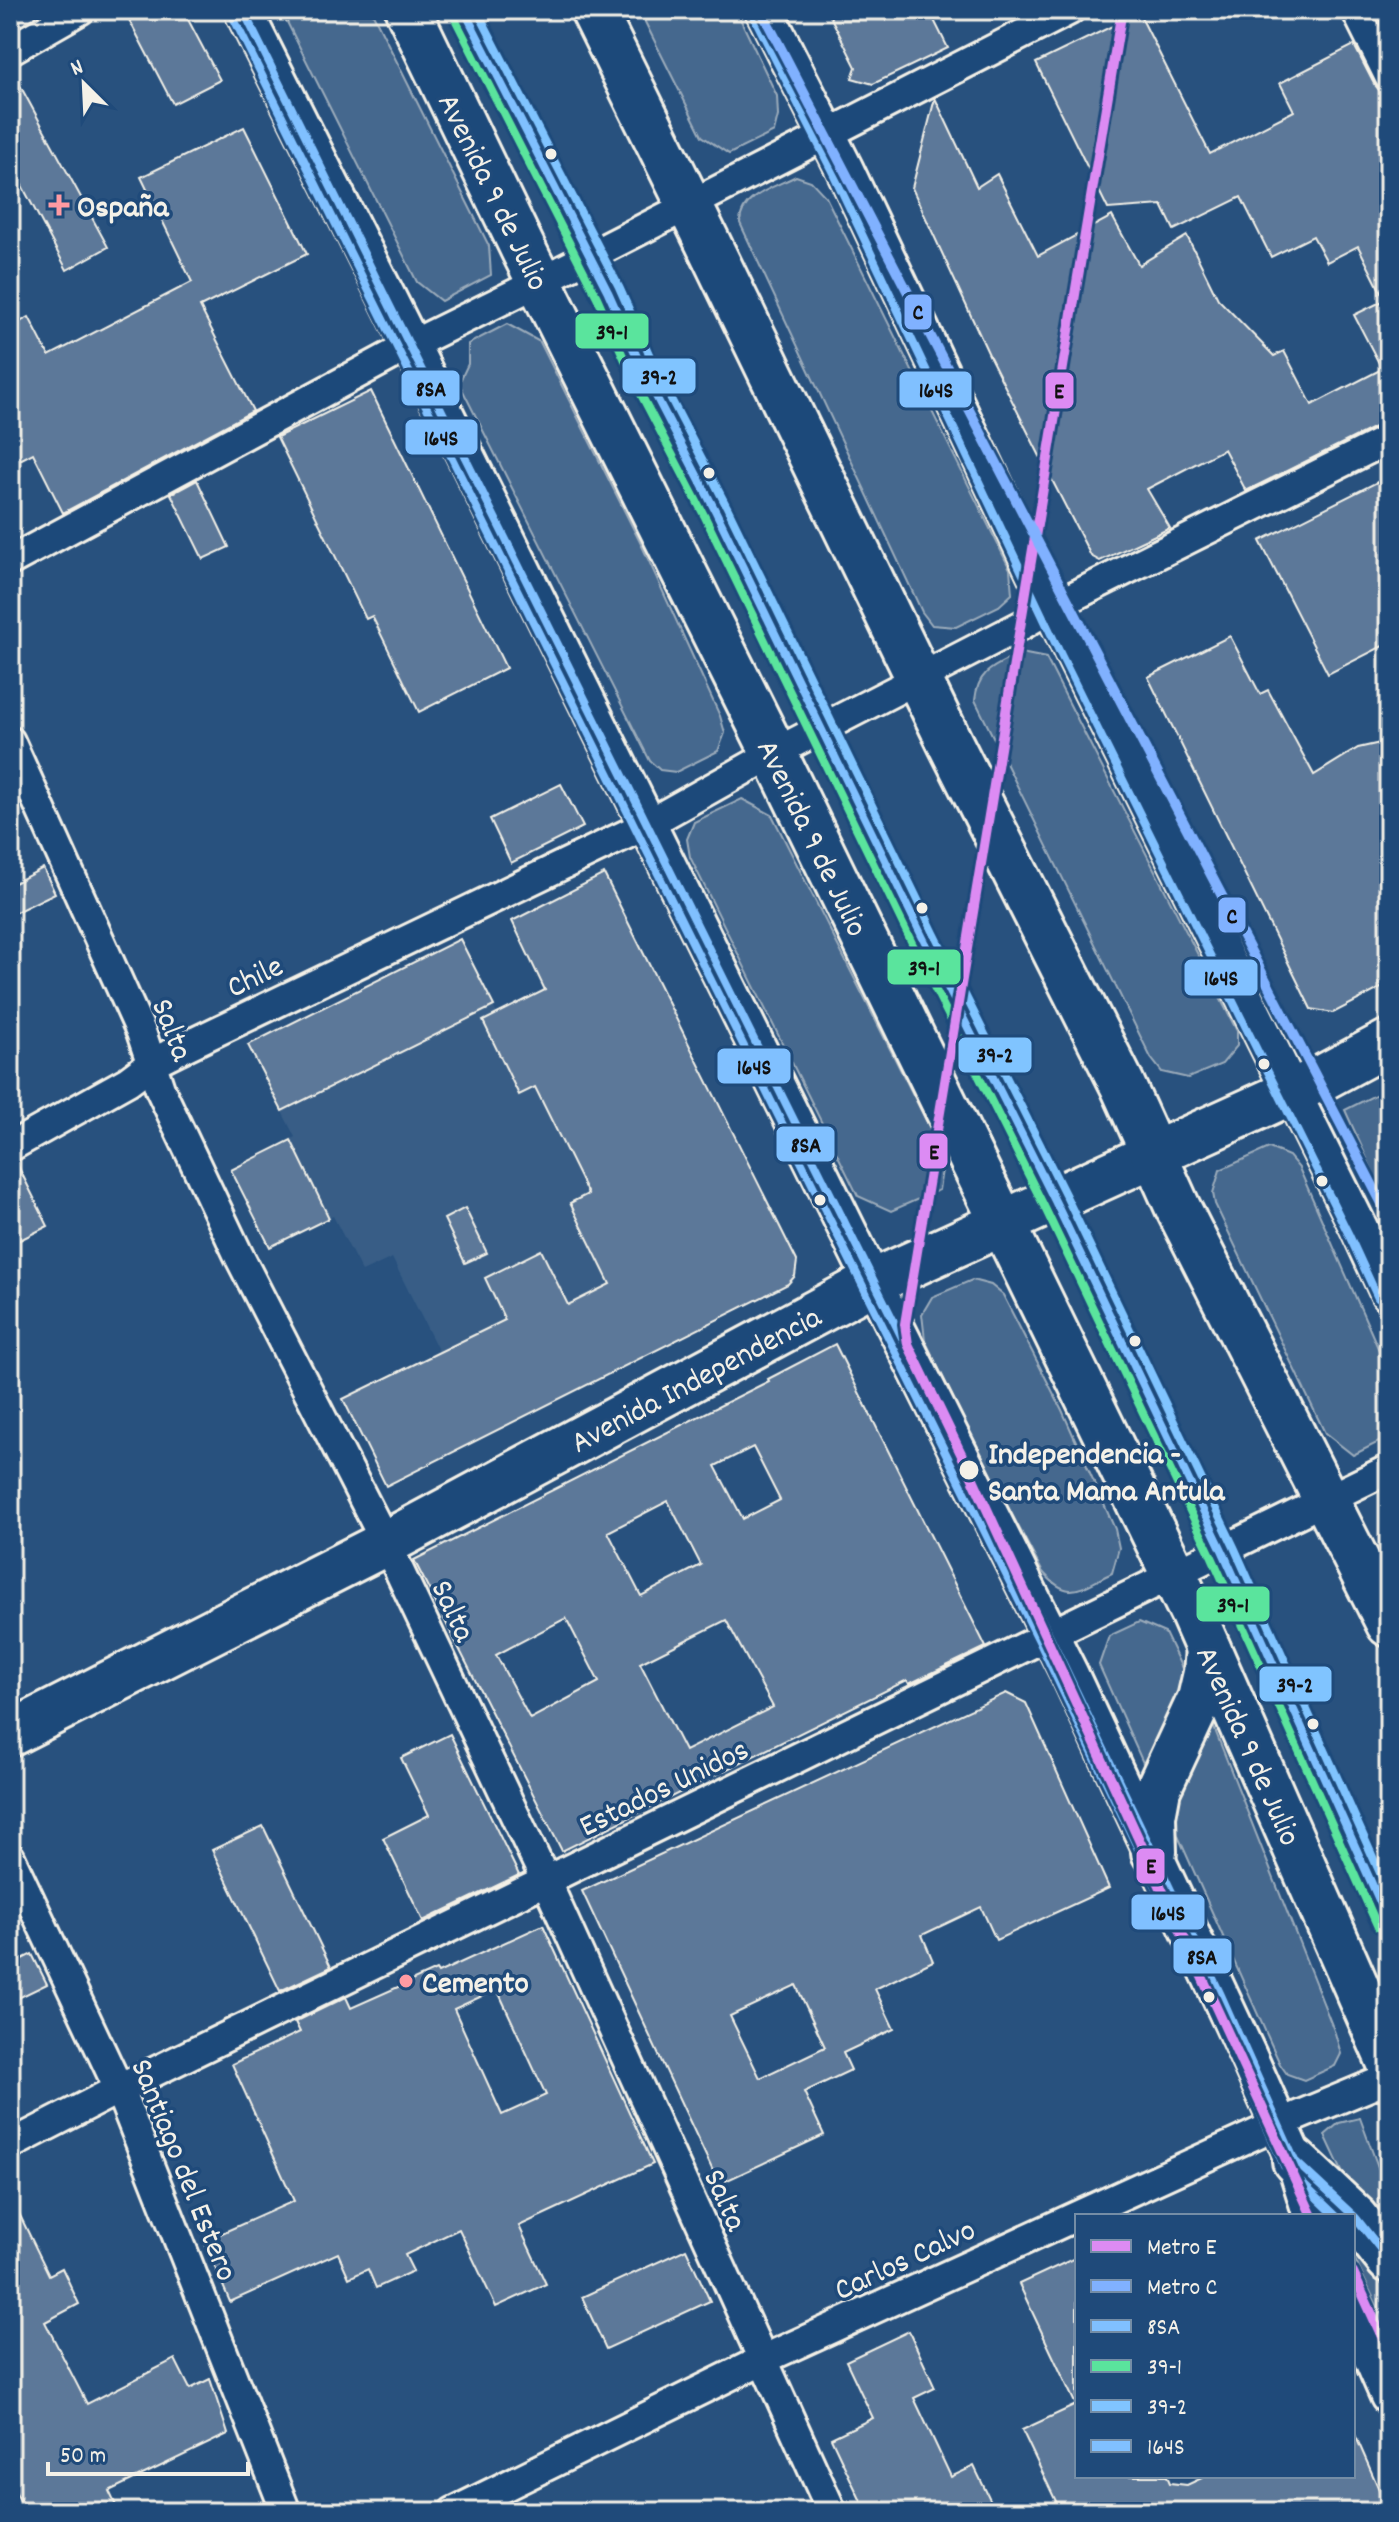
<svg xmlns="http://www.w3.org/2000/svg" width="1399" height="2522" viewBox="0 0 1399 2522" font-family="Dekko,sans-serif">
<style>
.built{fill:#375d86}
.green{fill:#45688e;stroke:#9cacbb;stroke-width:2}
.building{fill:#5b7899;stroke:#f4f1e8;stroke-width:2;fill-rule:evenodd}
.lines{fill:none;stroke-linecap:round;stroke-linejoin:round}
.minor-casing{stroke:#f4f1e8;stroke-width:34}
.tertiary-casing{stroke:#f4f1e8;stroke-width:42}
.primary-casing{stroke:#f4f1e8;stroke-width:50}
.trunk-casing{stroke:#f4f1e8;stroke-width:50}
.motorway-casing{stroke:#f4f1e8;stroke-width:50}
.minor{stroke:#1f4a7a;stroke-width:28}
.tertiary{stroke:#1f4a7a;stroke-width:36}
.primary{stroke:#1f4a7a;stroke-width:44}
.trunk{stroke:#1f4a7a;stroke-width:44}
.motorway{stroke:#1f4a7a;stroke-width:44}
.bus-1-casing{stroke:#1f4a7a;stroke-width:14}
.bus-2-casing{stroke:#1f4a7a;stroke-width:14}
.bus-3-casing{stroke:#1f4a7a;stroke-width:14}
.bus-4-casing{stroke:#1f4a7a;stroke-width:14}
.bus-1{stroke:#80c0ff;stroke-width:8}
.bus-2{stroke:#5ae49d;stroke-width:8}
.bus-3{stroke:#80c4ff;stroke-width:8}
.bus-4{stroke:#80c0ff;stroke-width:8}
.metro-1-casing{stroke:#1f4a7a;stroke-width:16}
.metro-2-casing{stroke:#1f4a7a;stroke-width:16}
.metro-1{stroke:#dc8bf3;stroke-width:10}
.metro-2{stroke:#80b1ff;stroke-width:10}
.bus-dot{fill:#f4f1e8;stroke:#1f4a7a;stroke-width:3}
.poi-dot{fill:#ff9aa2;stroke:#1f4a7a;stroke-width:3}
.labels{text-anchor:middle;stroke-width:7;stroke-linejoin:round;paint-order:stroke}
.street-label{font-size:32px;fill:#f4f1e8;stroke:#1f4a7a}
.poi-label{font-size:32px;font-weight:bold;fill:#f4f1e8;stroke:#1f4a7a;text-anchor:start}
.stop-label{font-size:32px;font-weight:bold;fill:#f4f1e8;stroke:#1f4a7a;text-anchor:start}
.line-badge{stroke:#1f4a7a;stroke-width:3}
.pale-badge-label{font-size:22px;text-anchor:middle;font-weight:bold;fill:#111}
</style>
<rect width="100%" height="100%" fill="#28517e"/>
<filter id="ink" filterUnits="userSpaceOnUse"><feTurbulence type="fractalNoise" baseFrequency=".0125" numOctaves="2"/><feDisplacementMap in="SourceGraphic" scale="16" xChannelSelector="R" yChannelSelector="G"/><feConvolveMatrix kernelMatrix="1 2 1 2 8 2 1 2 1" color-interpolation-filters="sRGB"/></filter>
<g filter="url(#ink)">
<path class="built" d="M460,939l37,75 141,-71 149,297 -76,37 18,37 -343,172 -43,-87 96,-47 -47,-94 -30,14 -29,-56 -63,31 -39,-77 64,-33 -47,-92z"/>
<g class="green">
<path d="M281,10h90l118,236 2,29 -50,26 -24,-19z"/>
<path d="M639,10h97l41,86 1,20 -4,16 -45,22 -27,-18z"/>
<path d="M796,176l15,5 15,16 184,372 2,25 -13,12 -43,21 -24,-2 -10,-13 -182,-389c0,-27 35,-36 56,-47z"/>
<path d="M507,324l33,18 103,206 77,168 5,17 -7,18 -42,21 -16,-2 -10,-9 -191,-378 9,-19v-20z"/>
<path d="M1021,653l25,5 191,373v15l-15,18 -34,14 -26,-6 -11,-14 -176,-358c3,-31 21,-34 46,-47z"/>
<path d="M742,799l30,16 172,341 -5,34 -48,21 -33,-15 -168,-339 -3,-18 7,-17z"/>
<path d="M1389,1088v119l-44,-97z"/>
<path d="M1269,1148l20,8 10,12 90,205v64l-36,18 -28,-22 -110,-229 -2,-11 7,-23z"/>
<path d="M972,1280l19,5 12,10 59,115 53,119 4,19 -7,25c-32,15 -43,30 -70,-2l-64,-121 -53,-110 -3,-26 10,-17z"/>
<path d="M1139,1622l26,11 28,58 -45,83 -49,-109 10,-29z"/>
<path d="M1213,1725l122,308 6,21 -6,12 -31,14 -17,-6 -7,-10 -110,-246z"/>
<path d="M1360,2118l29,79v46l-28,-31 -36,-77 14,-12z"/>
<path d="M1353,2242l36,42v46l-36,-74z"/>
</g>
<g class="building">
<path d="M124,10h59l37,70 -47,24z"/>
<path d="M827,10h102l19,38 -75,36 -21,-6 4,-11z"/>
<path d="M1139,13l71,141 84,-43 -14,-28 74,-38 20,39 6,7 9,2v329l-8,2 -135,67 -22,-42 -77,40 23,39 -70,33 -9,-5 -40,-78 -61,-121 -78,-169 23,-90 42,89 20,-13 41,82 74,-40 27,49 48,-29 31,63 56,57 10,-5 28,54 70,-36 -28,-54 31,-15 -27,-54 -31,16 -14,-26 -42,21 -30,-60 -67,33 -12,-25 -54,4 -72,-146z"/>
<path d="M10,67l98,180 -41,23 -57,-107z"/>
<path d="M244,127l63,127 -107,53 53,104 -190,102 -30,-60 -23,12v-138l19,-10 20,39 143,-74 -51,-105z"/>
<path d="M371,391l135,277 -87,44 -47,-96 -6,3 -89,-182z"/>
<path d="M1389,476v167l-61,31 -68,-133z"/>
<path d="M197,480l32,67 -26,12 -32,-65z"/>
<path d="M1230,636l30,58 8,-4 46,85 44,-27 31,-7v243l-56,29 -22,-4 -163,-332z"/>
<path d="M561,784l22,43 -72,36 -21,-44z"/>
<path d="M43,868l12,25 -45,22v-30z"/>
<path d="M604,874l193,387 -2,15 -7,8 -402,202 -43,-87 162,-79 -20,-42 56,-28 27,55 42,-21 -40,-81 18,-9 -53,-107 -16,8 -36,-74 62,-31 -33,-69z"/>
<path d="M460,939l34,67 -212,105 -34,-66z"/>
<path d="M291,1140l38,78 -59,29 -39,-77z"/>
<path d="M16,1162l32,64 -38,19v-81z"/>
<path d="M465,1208l22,45 -22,10 -21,-44z"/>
<path d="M835,1344l151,303 -77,37 -2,-4 -345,171 -148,-291 355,-179 -1,-2zM753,1447l27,53 -37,19 -28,-53zM668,1501l33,64 -60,31 -33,-64zM566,1618l33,64 -69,37 -34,-64zM726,1620l47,87 -88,44 -45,-88z"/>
<path d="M1006,1693l20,10 83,185 -113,52 -15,-33 -59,28 11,26 -58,28 19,40 -51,24 8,17 -47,22 20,43 -105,49 -137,-293zM796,1985l29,62 -65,31 -30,-62z"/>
<path d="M450,1734l69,141 -96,46 -40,-83 46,-23 -28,-57z"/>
<path d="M263,1826l68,141 -51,24 -68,-141z"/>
<path d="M543,1925l110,239 -134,62 27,58 -50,23 -37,-78 -54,26 8,16 -37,17 -8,-19 -19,9 -11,-25 -108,49 -26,-61 90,-40 -62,-137 68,-32 -5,-10 51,-25 5,11 85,-38 2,3zM497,1989l49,106 -44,20 -48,-106z"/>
<path d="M32,1954l15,30 -37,18v-37z"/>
<path d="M10,2195l39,80 13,-7 17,36 -34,18 42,82 88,-45 15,30 20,-10 18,55 -119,57 10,21h-93l-16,-31z"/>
<path d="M686,2249l24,52 -104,48 -24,-52z"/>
<path d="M1077,2257v219h90l3,7 17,2 19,-9h147v-46l36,82h-328l-39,-82 54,-25 -57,-121z"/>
<path d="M909,2331l26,57 -21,10 37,79 23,-11 22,46h-130l-35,-74 42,-20 -27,-57z"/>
</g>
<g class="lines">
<g class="minor-casing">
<g id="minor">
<path d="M1356,10l33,66"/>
<path d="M10,50l70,-40"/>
<path d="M10,561l401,-216 128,-63 531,-272"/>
<path d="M10,741l131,291 19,57 79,167 147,287 160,338 286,631"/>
<path d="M10,1147l118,-66 24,-18 26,-13 468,-225 128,-72 248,-128 30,-18 337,-168"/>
<path d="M10,1857l109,232 167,423"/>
<path d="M10,2145l109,-56 1270,-620"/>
<path d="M453,2512l309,-152 516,-236 111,-46"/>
</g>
</g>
<g class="tertiary-casing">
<g id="tertiary">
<path d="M243,10l168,335 462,937 197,393 178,381 47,105 17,55"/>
<path d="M764,10l81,160 227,480 287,578 30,65"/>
<path d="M1353,2314l36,82"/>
</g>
</g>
<g class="primary-casing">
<path id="primary" d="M10,1734l376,-191 487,-261 449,-204 67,-36"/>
</g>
<g class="trunk-casing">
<g id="trunk">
<path d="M408,10l115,239 251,504 418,859 197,449"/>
<path d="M593,10l114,231 243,502 172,341 56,124 211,416"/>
<path d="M1154,1852l-1,-36 5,-27 42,-90 6,-26 2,-24"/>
</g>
</g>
<g class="motorway-casing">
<path id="motorway" d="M1295,2161l61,57 33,42"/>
</g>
<use href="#minor" class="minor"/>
<use href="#tertiary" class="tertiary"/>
<use href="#primary" class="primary"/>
<use href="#trunk" class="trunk"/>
<use href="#motorway" class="motorway"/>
<g class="bus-1-casing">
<g id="bus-1">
<path d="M243,10l807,1626 170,357 75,168 61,57 33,42"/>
<path d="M464,10l144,282 38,85 70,135 207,426 132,263 168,351 166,370"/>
</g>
</g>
<g class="bus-2-casing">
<path id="bus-2" d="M453,15l144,282 38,86 70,134 207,426 132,263 168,351 166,370"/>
</g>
<g class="bus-3-casing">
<path id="bus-3" d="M477,10l142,277 38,85 70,135 207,426 132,263 168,351 155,346"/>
</g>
<g class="bus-4-casing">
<g id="bus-4">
<path d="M232,15l807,1626 170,357 75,168 52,50"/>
<path d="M753,15l81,160 227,480 287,578 30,65"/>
</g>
</g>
<use href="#bus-1" class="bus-1"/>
<use href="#bus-2" class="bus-2"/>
<use href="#bus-3" class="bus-3"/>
<use href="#bus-4" class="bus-4"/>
<g class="metro-1-casing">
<g id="metro-1">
<path d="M1122,10l-217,1314 3,20 61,126 343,746"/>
<path d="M1353,2273l36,79"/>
</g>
</g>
<g class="metro-2-casing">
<path id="metro-2" d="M761,10l628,1207"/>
</g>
<use href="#metro-1" class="metro-1"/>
<use href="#metro-2" class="metro-2"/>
</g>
</g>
<g class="bus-dot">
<circle cx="551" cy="154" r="7"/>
<circle cx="709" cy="473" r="7"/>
<circle cx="922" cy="908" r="7"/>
<circle cx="1264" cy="1064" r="7"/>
<circle cx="1322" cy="1181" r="7"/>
<circle cx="820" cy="1200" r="7"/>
<circle cx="1135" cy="1341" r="7"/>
<circle cx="969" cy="1470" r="11"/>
<circle cx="1313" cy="1724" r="7"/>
<circle cx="1209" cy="1997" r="7"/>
</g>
<g class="poi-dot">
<path d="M55 193h8v8h8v8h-8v8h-8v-8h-8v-8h8z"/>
<circle cx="406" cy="1981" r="8"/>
</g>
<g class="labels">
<g class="street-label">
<text transform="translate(495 191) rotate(64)" y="11">Avenida 9 de Julio</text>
<text transform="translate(814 837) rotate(64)" y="11">Avenida 9 de Julio</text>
<text transform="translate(254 975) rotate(-26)" y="11">Chile</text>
<text transform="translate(174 1029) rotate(69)" y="11">Salta</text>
<text transform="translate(695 1378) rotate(-28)" y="11">Avenida Independencia</text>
<text transform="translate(455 1610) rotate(65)" y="11">Salta</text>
<text transform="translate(1250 1745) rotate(66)" y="11">Avenida 9 de Julio</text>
<text transform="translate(663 1786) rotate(-26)" y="11">Estados Unidos</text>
<text transform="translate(186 2169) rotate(68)" y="11">Santiago del Estero</text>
<text transform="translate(727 2199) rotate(66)" y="11">Salta</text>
<text transform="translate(904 2258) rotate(-25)" y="11">Carlos Calvo</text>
</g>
<g class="poi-label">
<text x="77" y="216">Ospaña</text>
<text x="422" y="1992">Cemento</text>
</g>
<g class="stop-label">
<text x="988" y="1463">Independencia -<tspan x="988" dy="37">Santa Mama Antula</tspan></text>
</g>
</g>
<g class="line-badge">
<rect x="903" y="293" width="30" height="38" rx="8" fill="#80b1ff"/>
<rect x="574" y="312" width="76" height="38" rx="8" fill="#5ae49d"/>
<rect x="621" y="357" width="76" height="38" rx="8" fill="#80c4ff"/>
<rect x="400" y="369" width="61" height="38" rx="8" fill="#80c0ff"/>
<rect x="898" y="370" width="75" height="39" rx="8" fill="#80c0ff"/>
<rect x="1044" y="371" width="31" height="39" rx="8" fill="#dc8bf3"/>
<rect x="404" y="418" width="75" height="38" rx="8" fill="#80c0ff"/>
<rect x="1217" y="896" width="30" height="38" rx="8" fill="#80b1ff"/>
<rect x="886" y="948" width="76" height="38" rx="8" fill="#5ae49d"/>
<rect x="1183" y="958" width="76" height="39" rx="8" fill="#80c0ff"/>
<rect x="957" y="1036" width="76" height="38" rx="8" fill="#80c4ff"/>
<rect x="716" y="1047" width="76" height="38" rx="8" fill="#80c0ff"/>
<rect x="775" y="1125" width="61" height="38" rx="8" fill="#80c0ff"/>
<rect x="918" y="1132" width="31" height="38" rx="8" fill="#dc8bf3"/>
<rect x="1195" y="1585" width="76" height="38" rx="8" fill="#5ae49d"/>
<rect x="1258" y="1665" width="75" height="38" rx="8" fill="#80c4ff"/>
<rect x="1135" y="1847" width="31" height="38" rx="8" fill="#dc8bf3"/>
<rect x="1130" y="1893" width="76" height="38" rx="8" fill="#80c0ff"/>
<rect x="1172" y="1937" width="61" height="38" rx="8" fill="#80c0ff"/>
</g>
<g class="pale-badge-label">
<text x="918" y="319">C</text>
<text x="612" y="339">39-1</text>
<text x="659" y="384">39-2</text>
<text x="431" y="396">8SA</text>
<text x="936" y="397">164S</text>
<text x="1059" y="398">E</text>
<text x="441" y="445">164S</text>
<text x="1232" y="923">C</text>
<text x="924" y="975">39-1</text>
<text x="1221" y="985">164S</text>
<text x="995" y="1062">39-2</text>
<text x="754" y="1074">164S</text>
<text x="806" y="1152">8SA</text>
<text x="934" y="1159">E</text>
<text x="1233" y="1612">39-1</text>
<text x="1295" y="1692">39-2</text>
<text x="1151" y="1873">E</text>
<text x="1168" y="1920">164S</text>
<text x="1202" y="1964">8SA</text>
</g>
<rect width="1399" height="2522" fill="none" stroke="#1f4a7a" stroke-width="40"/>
<rect x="20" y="20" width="1359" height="2482" fill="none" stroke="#f4f1e8" stroke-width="3" filter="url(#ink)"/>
<rect x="1075" y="2214" width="280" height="264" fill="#1f4a7a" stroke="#748da6" stroke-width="2"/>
<rect x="1091" y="2240" width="40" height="12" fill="#dc8bf3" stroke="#748da6" stroke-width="2"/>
<text x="1147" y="2254" font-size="24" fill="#f4f1e8">Metro E</text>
<rect x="1091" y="2280" width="40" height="12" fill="#80b1ff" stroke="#748da6" stroke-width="2"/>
<text x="1147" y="2294" font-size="24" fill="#f4f1e8">Metro C</text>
<rect x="1091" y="2320" width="40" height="12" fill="#80c0ff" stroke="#748da6" stroke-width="2"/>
<text x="1147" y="2334" font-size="24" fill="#f4f1e8">8SA</text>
<rect x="1091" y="2360" width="40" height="12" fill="#5ae49d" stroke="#748da6" stroke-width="2"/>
<text x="1147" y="2374" font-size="24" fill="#f4f1e8">39-1</text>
<rect x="1091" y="2400" width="40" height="12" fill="#80c4ff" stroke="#748da6" stroke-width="2"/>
<text x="1147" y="2414" font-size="24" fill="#f4f1e8">39-2</text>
<rect x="1091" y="2440" width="40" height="12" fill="#80c0ff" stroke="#748da6" stroke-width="2"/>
<text x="1147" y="2454" font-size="24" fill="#f4f1e8">164S</text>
<g transform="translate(84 84) rotate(336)" stroke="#1f4a7a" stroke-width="6" paint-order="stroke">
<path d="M0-6L14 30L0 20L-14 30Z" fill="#f4f1e8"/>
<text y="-12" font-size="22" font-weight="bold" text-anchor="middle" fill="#f4f1e8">N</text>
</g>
<path d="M48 2462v12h200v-12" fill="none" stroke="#f4f1e8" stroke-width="4"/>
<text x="60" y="2462" font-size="24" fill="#f4f1e8" stroke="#1f4a7a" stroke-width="6" paint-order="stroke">50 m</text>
</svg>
